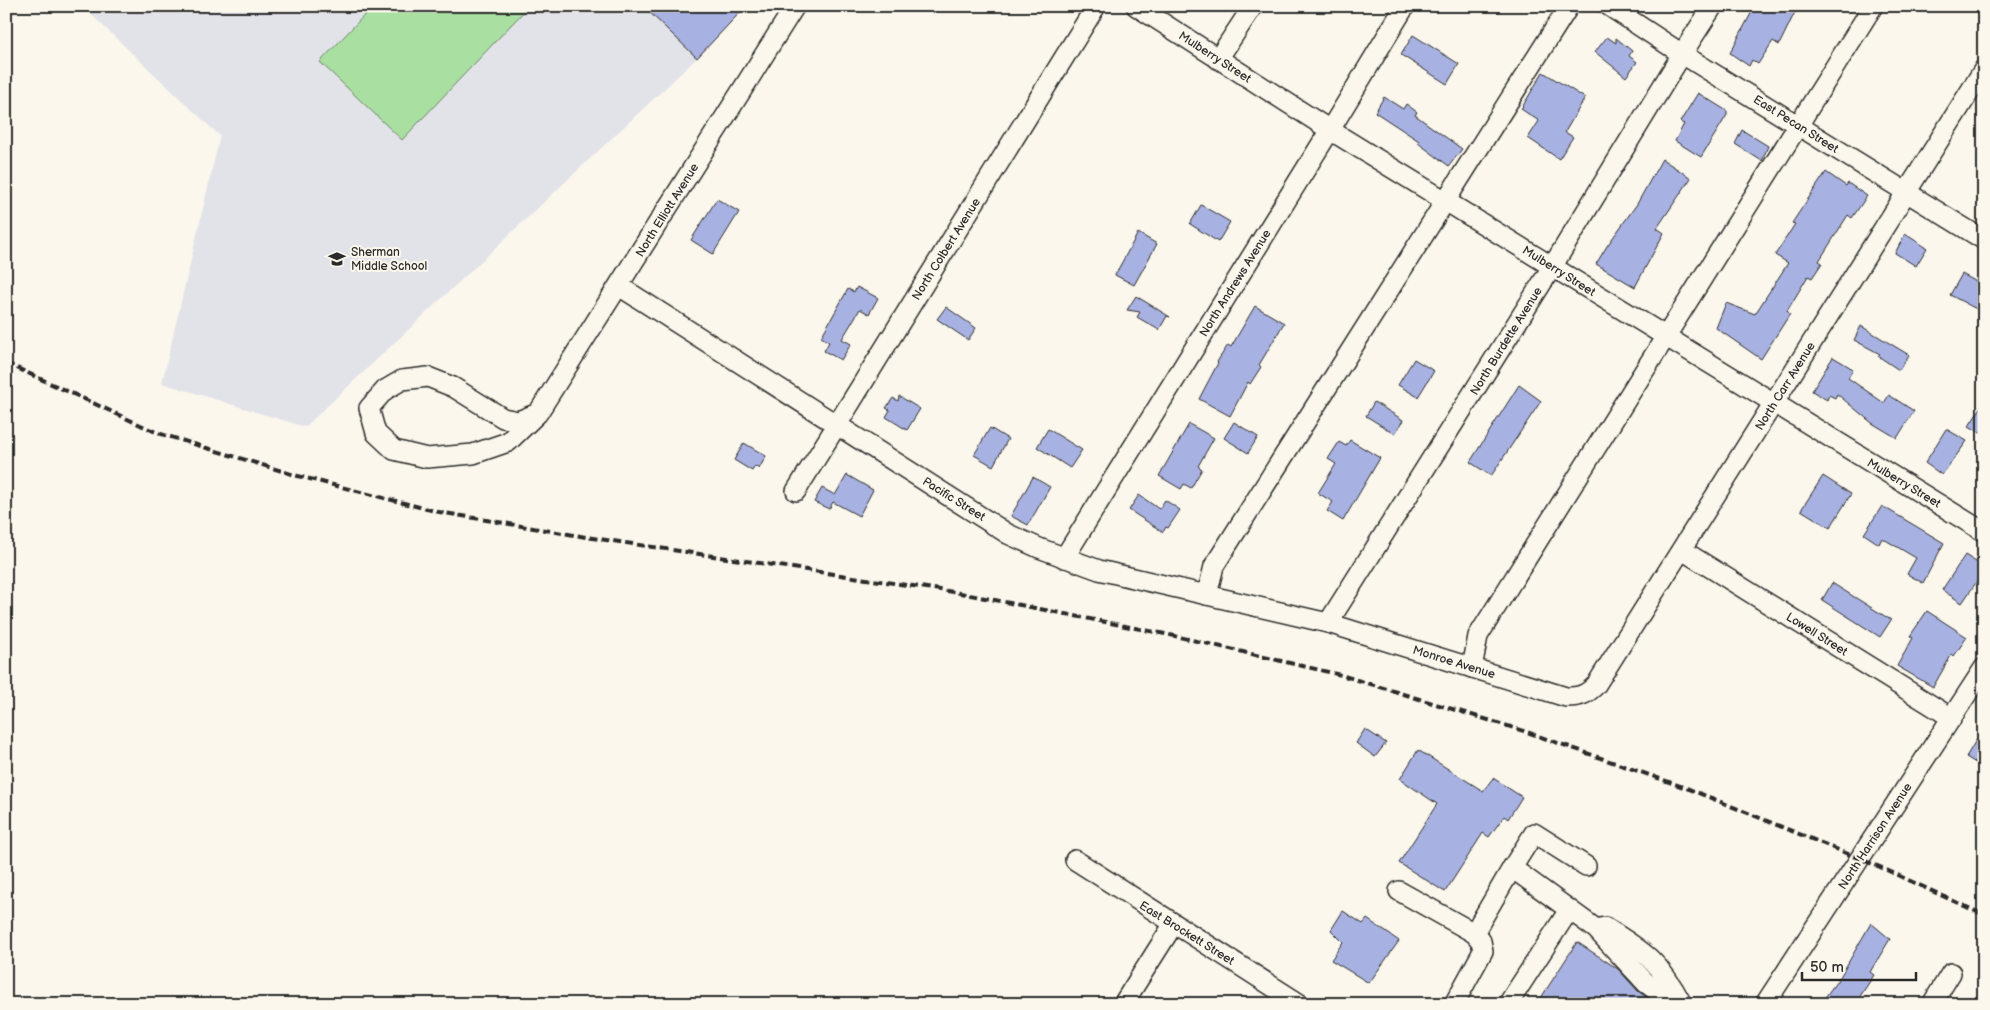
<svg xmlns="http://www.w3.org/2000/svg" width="1990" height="1010" viewBox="0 0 1990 1010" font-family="'Balsamiq Sans',sans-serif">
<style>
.built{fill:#e2e2e9}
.green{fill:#aadfa2;stroke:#6a8566}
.building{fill:#a8b2e2;stroke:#2b2b2b}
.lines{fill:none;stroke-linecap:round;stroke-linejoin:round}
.minor-casing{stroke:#2b2b2b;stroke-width:22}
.minor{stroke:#fbf7ec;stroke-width:19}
.rail{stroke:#2b2b2b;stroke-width:4;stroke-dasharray:8 4;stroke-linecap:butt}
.labels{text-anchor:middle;stroke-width:4;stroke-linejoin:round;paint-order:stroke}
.street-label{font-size:12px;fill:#2b2b2b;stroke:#fbf7ec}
.poi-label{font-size:12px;fill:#2b2b2b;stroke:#fbf7ec;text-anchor:start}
</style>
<rect width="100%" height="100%" fill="#fbf7ec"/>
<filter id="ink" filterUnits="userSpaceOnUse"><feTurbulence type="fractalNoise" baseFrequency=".02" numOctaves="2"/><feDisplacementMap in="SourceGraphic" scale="10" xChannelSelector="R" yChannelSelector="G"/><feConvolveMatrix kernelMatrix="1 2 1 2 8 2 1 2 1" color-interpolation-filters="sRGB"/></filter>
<g filter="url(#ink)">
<path class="built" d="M82,6h664l-49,52 -392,369 -143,-44 58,-247z"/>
<path class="green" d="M373,6h156l-127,134 -82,-78z"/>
<g class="building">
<path d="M643,6h103l-49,52z"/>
<path d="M1755,6h43l-19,39 -6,-4 -15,23 -6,-4 -3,6 -19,-13z"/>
<path d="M1413,35l46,29 -12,20 -46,-29z"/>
<path d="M1607,37l9,6v-5l16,13 -3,5 8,6 -11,15 -31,-25z"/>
<path d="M1543,72l42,26 -20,34 8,5 -14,22 -31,-21 11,-17 -18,-12z"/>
<path d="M1698,93l29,18v4l-26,42 -26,-16 9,-17 -4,-2z"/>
<path d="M1384,97l19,12 3,-5 11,8 -2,3 47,34 -13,17 -31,-23 1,-2 -44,-29z"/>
<path d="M1742,130l26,16 -6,15 -27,-17z"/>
<path d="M1662,159l29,19 -34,50 7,5 -29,54 -39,-23 11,-18 30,-42z"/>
<path d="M1826,172l20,14 2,-3 19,13 -15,22 -4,-3 -29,46 3,2 -10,15 -4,-2 -21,35 3,3 -29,45 -45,-31 10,-25 29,11 33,-51 -13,-8 20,-31 -3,-1z"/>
<path d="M717,199l22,13 -26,42 -22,-14z"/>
<path d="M1201,205l29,17 -12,20 -28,-18z"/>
<path d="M1138,233l19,11 -23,41 -19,-10z"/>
<path d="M1905,234l22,14 -11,18 -21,-13z"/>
<path d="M1962,274l22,12v27l-34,-18z"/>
<path d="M857,287l21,11 -9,16 -9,-5 -18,30 9,5 -10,16 -17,-9 5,-9 -8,-5 27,-48 6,3z"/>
<path d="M1136,296l34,21 -3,-1 -8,14 -22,-13 3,-5 -13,-2z"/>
<path d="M1255,306l29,17 -25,42 2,2 -11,17 -2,-2 -18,34 -31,-17 19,-36 -1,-1 11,-17 3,2z"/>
<path d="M946,307l30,21 -8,12 -31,-21z"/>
<path d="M1861,326l48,29 -10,15 -21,-14 2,-2 -26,-14z"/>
<path d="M1833,357l20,12 -5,9 36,25 5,-8 25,16 -17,27 -25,-15 -35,-29 -2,4 -6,-3 -2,5 -15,-9z"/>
<path d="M1414,359l20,12 -16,26 -20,-12z"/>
<path d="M1519,385l22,16 -50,75 -21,-14z"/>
<path d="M899,396l21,13 -13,21 -21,-13 4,-7 -4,-2 7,-10 5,3z"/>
<path d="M1374,402l29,18 -8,14 -29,-18z"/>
<path d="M1984,403v32l-15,-9z"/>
<path d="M1234,422l24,15 -10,16 -24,-15z"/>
<path d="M1189,424l25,14 -16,28 4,3 -11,19 -7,-4 -3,5 -22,-13z"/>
<path d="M990,428l18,11 -15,27 -19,-11z"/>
<path d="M1048,429l34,21 -12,18 -33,-21z"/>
<path d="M1946,429l21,12 -25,34 -17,-12z"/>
<path d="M1350,440l30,18 -37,63 -16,-10 6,-9 -15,-9 18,-29 -8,-5 11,-17 7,4z"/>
<path d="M744,443l22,13 -7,13 -4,-3 -3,5 -18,-11z"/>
<path d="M847,475l26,15 -14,26 -26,-14 -4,7 -15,-7 8,-14 13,7z"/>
<path d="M1823,476l28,18 -21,34 -29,-18z"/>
<path d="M1033,477l17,10 -22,38 -17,-9z"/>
<path d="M1139,495l20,14 6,-9 15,10 -12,18 -2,-1 -3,5 -34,-22z"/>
<path d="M1882,506l62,37 -21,40 -16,-9 9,-16 -34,-20 -3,6 -15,-10z"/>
<path d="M1965,555l19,12v4l-22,32 -20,-13z"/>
<path d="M1832,583l59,37 -11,17 -58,-37z"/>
<path d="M1927,611l40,26 -13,19 -2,-2 -19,33 -36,-21 16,-28 -3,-2z"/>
<path d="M1984,727v41l-18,-11z"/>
<path d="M1365,729l21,14 -11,14 -19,-14z"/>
<path d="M1418,750l65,41 10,-13 29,19 -14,22 -4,-3 -15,21 -6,-4 -38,59 -46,-29 38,-59 -37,-25z"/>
<path d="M1343,911l20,13 4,-5 32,22 -30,42 -38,-23 12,-18 -12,-12z"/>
<path d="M1871,923l19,16 -20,33 4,3 -19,29h-35l20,-27z"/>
<path d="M1577,942l41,27 20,22 11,8 -2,5h-110z"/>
</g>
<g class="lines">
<g class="minor-casing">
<g id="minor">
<path d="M1136,6l194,124 654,402"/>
<path d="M1609,6l73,48 302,186"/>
<path d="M1218,59l35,-53"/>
<path d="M619,286l389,248 31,14 60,22 229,53 238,74c14,0 20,-2 30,-12l388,-616"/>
<path d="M538,413l-20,8 -15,-3 -50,-31 -25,-10 -26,3 -17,10 -16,18 7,25 18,17 33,8 46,-4 35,-12 30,-29 257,-407"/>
<path d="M796,491l300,-485"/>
<path d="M1682,550l270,168"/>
<path d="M1064,558l266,-428 75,-124"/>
<path d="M1207,595l7,-29 355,-560"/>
<path d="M1328,623l224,-356 130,-213 31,-48"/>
<path d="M1472,668l6,-32 395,-630"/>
<path d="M1075,860l225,144"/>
<path d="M1512,868l22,-35 52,33"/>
<path d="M1399,891l75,42 7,8 2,10 -29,53"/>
<path d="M1600,928l5,-1c39,24 55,35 77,77"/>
<path d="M1474,933l38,-65 84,61 50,54 29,21"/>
<path d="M1123,1004l50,-79"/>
<path d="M1508,1004l61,-94"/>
<path d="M1765,1004l219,-336"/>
<path d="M1932,1004l19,-31"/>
</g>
</g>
<use href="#minor" class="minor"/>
<path class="rail" d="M6,363l152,70 140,43 141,36 147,25 374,56 215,43 166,39 183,56 165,58 191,78 104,48"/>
</g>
</g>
<defs>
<g id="school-bare" transform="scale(1.35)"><path d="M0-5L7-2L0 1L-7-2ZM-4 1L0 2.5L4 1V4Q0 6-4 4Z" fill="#2b2b2b" stroke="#fbf7ec" stroke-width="2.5" paint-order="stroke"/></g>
</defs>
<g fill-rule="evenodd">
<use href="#school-bare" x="337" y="259"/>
</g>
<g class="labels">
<g class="street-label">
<text transform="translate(1215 57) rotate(33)" y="4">Mulberry Street</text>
<text transform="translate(1796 124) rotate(32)" y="4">East Pecan Street</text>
<text transform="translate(667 210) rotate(-58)" y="4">North Elliott Avenue</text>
<text transform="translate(946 249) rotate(-58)" y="4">North Colbert Avenue</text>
<text transform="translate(1559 271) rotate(32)" y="4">Mulberry Street</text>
<text transform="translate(1235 283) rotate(-58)" y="4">North Andrews Avenue</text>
<text transform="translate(1506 341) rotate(-58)" y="4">North Burdette Avenue</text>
<text transform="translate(1785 386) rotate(-58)" y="4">North Carr Avenue</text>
<text transform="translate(1904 483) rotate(31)" y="4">Mulberry Street</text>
<text transform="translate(954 499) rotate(32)" y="4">Pacific Street</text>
<text transform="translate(1817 634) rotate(32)" y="4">Lowell Street</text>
<text transform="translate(1454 662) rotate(17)" y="4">Monroe Avenue</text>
<text transform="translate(1875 836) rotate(-57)" y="4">North Harrison Avenue</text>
<text transform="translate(1187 933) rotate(32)" y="4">East Brockett Street</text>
</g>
<g class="poi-label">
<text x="351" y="256">Sherman<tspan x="351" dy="14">Middle School</tspan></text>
</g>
</g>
<rect width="1990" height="1010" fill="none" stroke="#fbf7ec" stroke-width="25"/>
<rect x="12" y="12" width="1965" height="985" fill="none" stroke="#2b2b2b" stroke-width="2" filter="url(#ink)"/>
<path d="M1802 972v8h114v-8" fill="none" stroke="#2b2b2b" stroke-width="2.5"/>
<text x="1810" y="972" font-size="15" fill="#2b2b2b" stroke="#fbf7ec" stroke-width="4" paint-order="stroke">50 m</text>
</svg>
